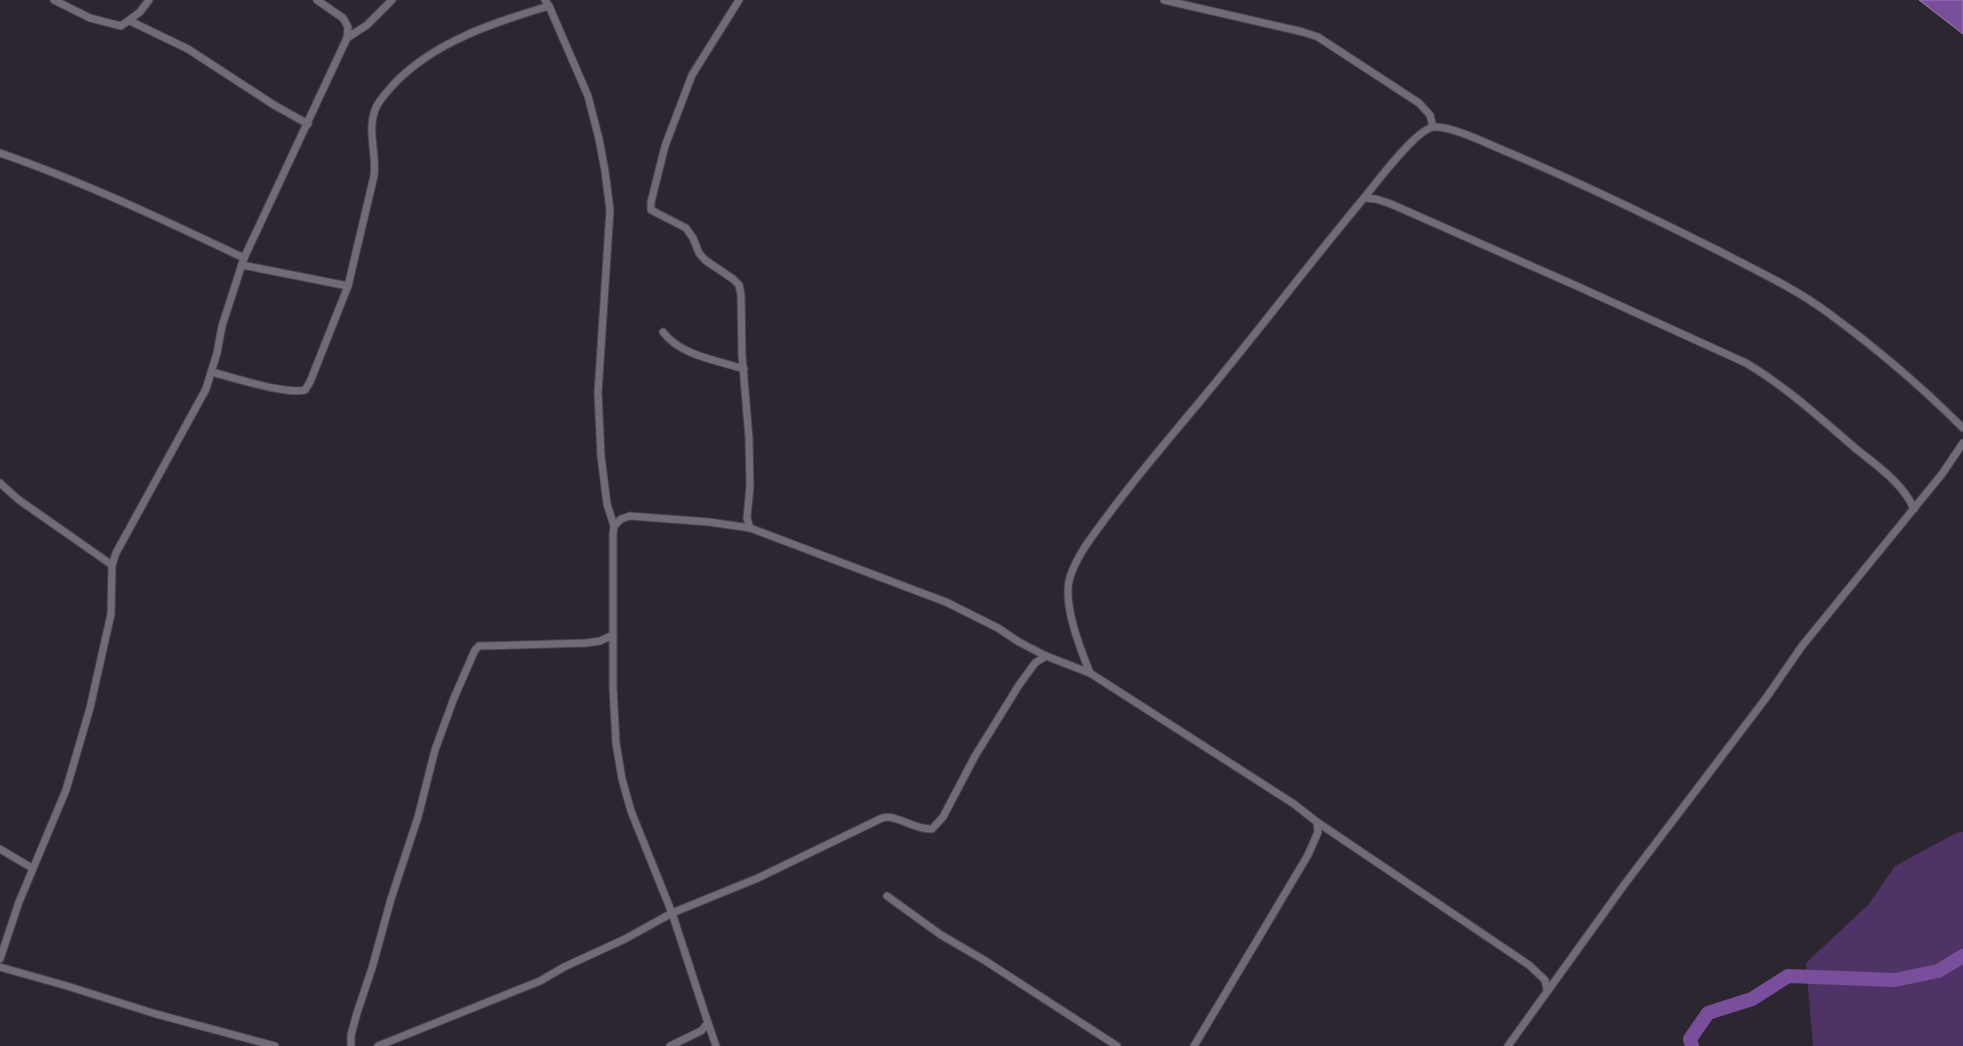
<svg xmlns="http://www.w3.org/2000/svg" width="1963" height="1046" viewBox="0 0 1963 1046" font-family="'Playfair Display',serif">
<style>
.green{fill:#4f3367}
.water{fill:#794f9c;stroke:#9c7eb6}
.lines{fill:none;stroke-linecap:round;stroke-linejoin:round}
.river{stroke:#794f9c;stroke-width:14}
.minor-casing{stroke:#49444c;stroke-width:9}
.minor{stroke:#716b78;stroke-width:7}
</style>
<rect width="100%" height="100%" fill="#2b2630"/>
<path class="green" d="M1963,832v214h-150l-7,-83 63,-59 26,-38 61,-33z"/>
<path class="water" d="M1919,0h44v34z"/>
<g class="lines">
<path class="river" d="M1692,1046l-2,-7 18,-26 44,-14 36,-23 107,4 43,-9 25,-15"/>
<g class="minor-casing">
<g id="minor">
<path d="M54,0l36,18 31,8 19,-14 9,-12"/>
<path d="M545,0l4,6 39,90 11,43 6,32 5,39 -12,183 3,63 6,48 7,22"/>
<path d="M739,0l-47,75 -27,71 -14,56v8l35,18 7,10 6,15 6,7 28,19 6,6 2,10 1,60 7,83 1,48 -3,32 3,10"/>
<path d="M1164,0l139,32 15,5 101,66 11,12 3,12"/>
<path d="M130,21l58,28 86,56 34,19"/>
<path d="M347,38l20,-13 25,-25"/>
<path d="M0,153c84,29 164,67 244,105"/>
<path d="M1364,198c12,-15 53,-70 70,-71 18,-1 54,17 71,24 72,30 142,64 212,99 36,19 76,37 110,62 48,35 94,74 136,116"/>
<path d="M242,265l106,21"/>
<path d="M663,332c18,24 54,28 81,37"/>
<path d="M211,372c22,5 74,23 94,18l5,-8 38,-96 26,-110c3,-21 -7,-45 1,-66 3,-9 12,-18 18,-25 40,-43 102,-63 156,-79"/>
<path d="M0,483l19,17 93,65"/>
<path d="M1090,673c-10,-25 -28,-70 -20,-96 8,-24 24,-43 38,-62 28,-38 59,-74 89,-110 57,-68 110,-139 167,-207l12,1 15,5 188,83 167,76c39,23 74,55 109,85 21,17 48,35 59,61"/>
<path d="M0,849l32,19"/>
<path d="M887,896l54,39 43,25 133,86"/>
<path d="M0,959l19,-57 47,-112 24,-82 21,-94 1,-49 4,-12 90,-164 11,-36 5,-27 22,-68 103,-220 1,-11 -5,-9 -26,-18"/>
<path d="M0,967l67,19 89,28 119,32"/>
<path d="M708,1023l8,23"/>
<path d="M351,1046v-11l6,-22 15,-45 19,-69 27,-82 17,-67 19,-52 21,-48 4,-4 107,-3 14,-2 13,-6"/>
<path d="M378,1046l162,-65 24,-14 61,-28 47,-26 86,-35 124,-60c16,-4 31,12 50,11l11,-12 32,-61 44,-71 16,-22 11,-7"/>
<path d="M670,1046l31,-15 7,-8 -36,-110 -41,-102 -9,-32 -6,-36 -3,-55v-154l1,-8 7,-7 9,-3 79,6 41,6 196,74 52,26 21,14 27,14 44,17 204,131 23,18 212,143 16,15 2,10"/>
<path d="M1194,1046l114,-191 10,-23 -1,-10"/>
<path d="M1508,1046l116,-161 142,-187 36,-52 140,-172 21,-31"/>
</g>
</g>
<use href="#minor" class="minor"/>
</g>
</svg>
